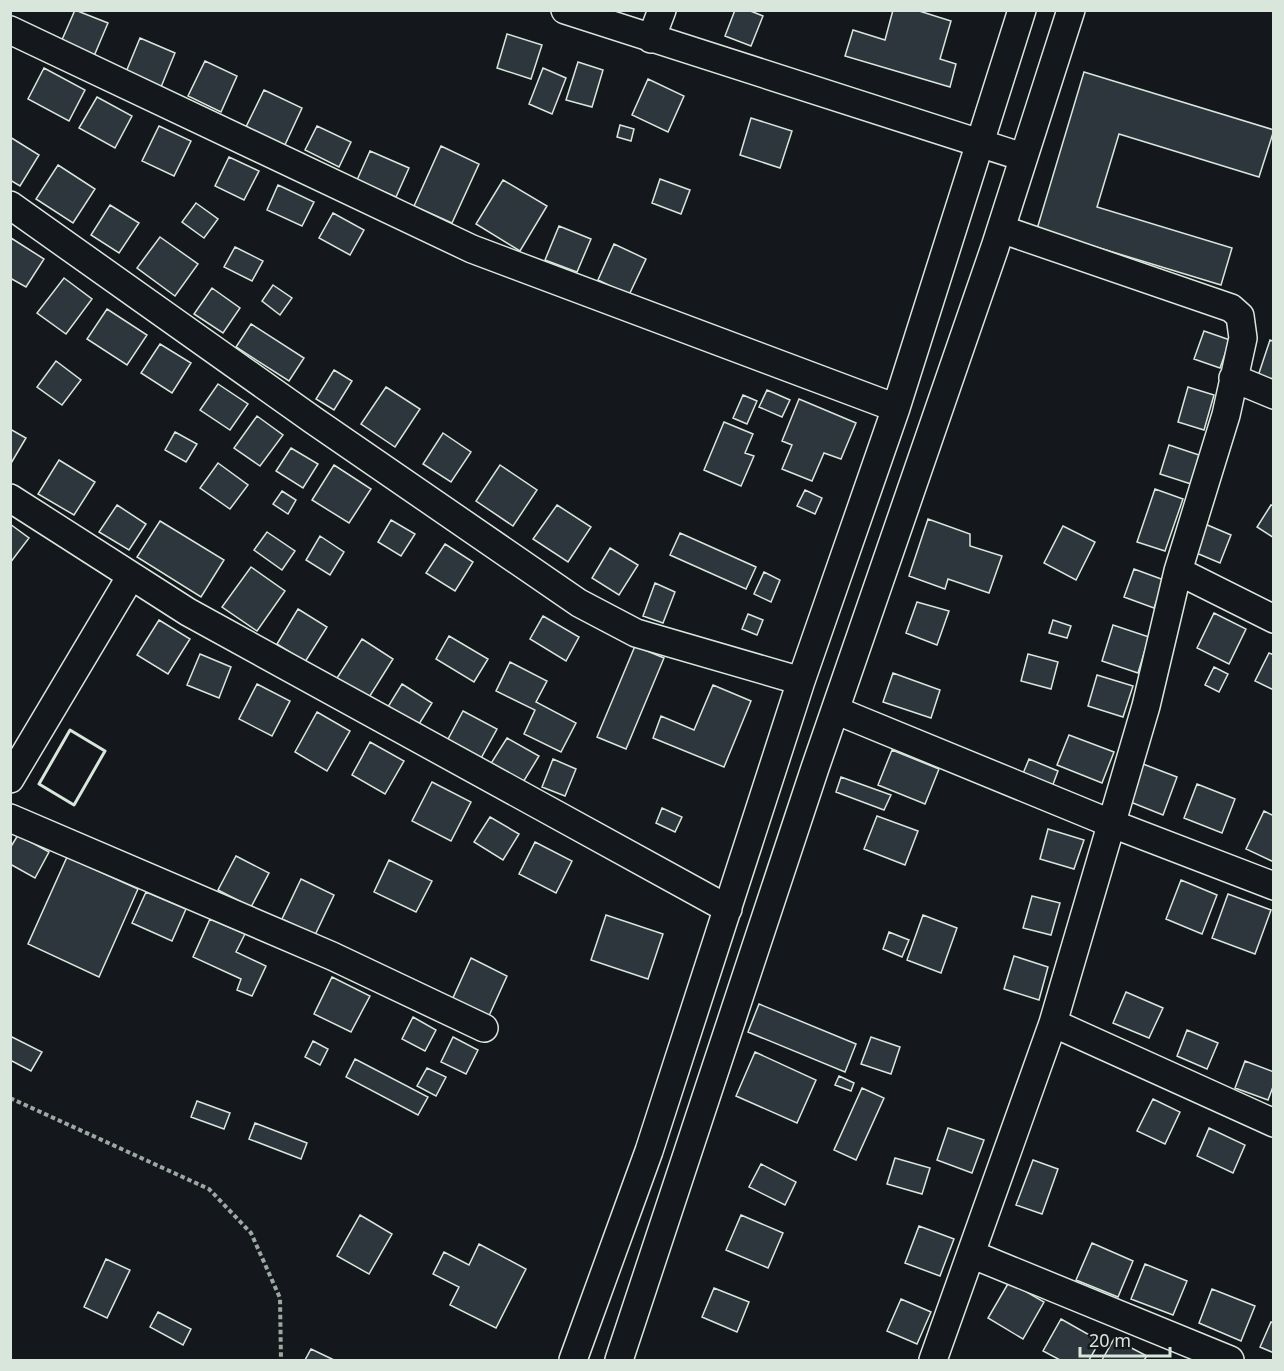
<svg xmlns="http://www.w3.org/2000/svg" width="1284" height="1371" viewBox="0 0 1284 1371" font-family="'Noto Sans',sans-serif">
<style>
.building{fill:#2c363c;stroke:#d8e6dc;stroke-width:1.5}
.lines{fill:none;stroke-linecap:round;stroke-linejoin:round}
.street-casing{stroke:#d8e6dc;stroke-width:30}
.path{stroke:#9da8a2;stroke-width:4;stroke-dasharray:4.5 3;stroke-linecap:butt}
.street{stroke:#14181c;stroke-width:27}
.wall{stroke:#d8e6dc;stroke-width:3}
</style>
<rect width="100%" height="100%" fill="#14181c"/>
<!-- building -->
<path class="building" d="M75 10 108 23 94 56 61 42Z
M735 10H748L763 16 751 46 725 36Z
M893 10H916L951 21 940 59 956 64 950 87 845 56 853 30 885 40Z
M507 34 542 45 531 79 497 68Z
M140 38 175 53 161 87 126 72Z
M205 61 237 76 221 112 188 96Z
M578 62 603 70 592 107 566 100Z
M44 68 85 90 69 121 28 99Z
M543 68 566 78 552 114 529 104Z
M1084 72 1274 130 1259 177 1119 134 1097 207 1232 248 1221 285 1037 229Z
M648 79 684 96 668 132 632 115Z
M264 90 302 108 283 149 244 131Z
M97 97 132 116 115 148 79 128Z
M751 118 792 131 780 168 740 155Z
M620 125 634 129 631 141 617 137Z
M159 126 191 141 174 176 142 161Z
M317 126 351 142 339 167 305 150Z
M10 137 39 155 20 186 10 180Z
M441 146 479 164 452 223 414 206Z
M370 151 409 168 396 197 357 180Z
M229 157 259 171 244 200 215 186Z
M58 165 95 189 73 223 36 199Z
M660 179 690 190 681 214 652 203Z
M503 180 547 206 520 251 476 224Z
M278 185 314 202 302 226 267 210Z
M196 203 218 219 204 238 182 222Z
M110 205 139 223 119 253 91 235Z
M333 213 364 230 350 255 319 238Z
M559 226 591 239 577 272 545 260Z
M160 237 198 264 175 296 137 268Z
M11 238 44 259 26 287 10 278Z
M614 244 646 259 629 295 598 280Z
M235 247 263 261 252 281 224 267Z
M64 278 92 299 66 334 37 313Z
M273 285 292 298 280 315 262 301Z
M212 288 240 308 223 333 194 314Z
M107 309 147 335 127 365 87 339Z
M251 324 304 358 289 381 236 347Z
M1204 331 1230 340 1220 368 1194 359Z
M1270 340 1274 342V381L1258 376Z
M160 344 191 363 172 393 141 373Z
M56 361 81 380 62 405 37 387Z
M334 370 352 381 334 410 316 399Z
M218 384 248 404 230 430 200 410Z
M386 387 420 409 395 447 361 424Z
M1188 387 1214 395 1204 430 1178 422Z
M767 390 790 400 782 417 759 407Z
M743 395 757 401 747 424 733 418Z
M799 399 856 423 841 459 824 453 812 481 782 469 792 445 782 441Z
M257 416 283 435 260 466 234 448Z
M724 422 753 434 745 453 754 456 741 486 704 470Z
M10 429 26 438 10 465Z
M175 432 197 444 186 462 165 450Z
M443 433 471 452 451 482 423 464Z
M1169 445 1199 455 1191 484 1160 474Z
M291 448 318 464 303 488 276 471Z
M59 460 95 482 74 515 38 494Z
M218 463 248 485 230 509 200 488Z
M334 465 371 489 349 523 312 500Z
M500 465 537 490 513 526 476 501Z
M1155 489 1183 499 1165 551 1137 542Z
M805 490 822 498 815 514 797 506Z
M282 491 296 500 288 514 273 504Z
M117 505 146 524 129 550 99 532Z
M557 505 591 527 568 562 533 539Z
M1271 505 1274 506V538L1257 527Z
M928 519 970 534V546L1002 556 989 593 948 579 945 589 909 576Z
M391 520 415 534 401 556 378 542Z
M160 521 224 560 201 597 137 557Z
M10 524 29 538 10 563Z
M1205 524 1231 535 1220 563 1194 552Z
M1063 526 1095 542 1076 580 1044 563Z
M267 532 295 551 282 570 254 550Z
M680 533 756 567 746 589 670 555Z
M320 536 344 552 330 575 306 560Z
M445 544 473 562 455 591 426 573Z
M610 548 638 565 619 595 592 578Z
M251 567 285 591 257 631 222 607Z
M1134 569 1164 580 1154 608 1124 597Z
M764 572 780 580 771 602 754 594Z
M655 583 675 592 663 623 643 616Z
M917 602 949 611 937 645 906 633Z
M298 609 327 627 305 662 277 644Z
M1214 613 1246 629 1229 664 1197 648Z
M748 614 763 620 757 635 742 629Z
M543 616 579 637 566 661 530 639Z
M159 620 190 639 168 674 137 655Z
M1053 620 1071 626 1067 638 1049 633Z
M1113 625 1149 637 1138 673 1102 661Z
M449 636 488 659 474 682 436 659Z
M362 639 393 659 368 699 337 678Z
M635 646 664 658 626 749 597 737Z
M1269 653 1274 655V690L1255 681Z
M200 654 231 667 219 698 187 685Z
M1028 654 1058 662 1051 689 1021 681Z
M510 662 547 681 536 702 576 723 561 752 524 734 535 710 496 691Z
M1214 667 1228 674 1219 692 1205 685Z
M893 673 940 690 931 718 883 702Z
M1097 675 1133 686 1123 717 1088 706Z
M257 684 290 701 272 736 239 719Z
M402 684 432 703 416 729 386 710Z
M713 685 751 701 724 767 653 738 661 716 694 730Z
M463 711 497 729 480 760 447 741Z
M317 712 350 731 327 771 295 752Z
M1069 735 1114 752 1102 783 1057 765Z
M507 738 539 756 522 784 490 765Z
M370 742 404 761 385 794 352 775Z
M892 750 939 769 925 804 878 785Z
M553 759 576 769 565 796 542 787Z
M1029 759 1058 771 1052 787 1022 776Z
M1143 764 1177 777 1163 815 1128 801Z
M841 777 891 795 884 810 836 792Z
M432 782 471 802 451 841 412 821Z
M1197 784 1235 799 1222 833 1184 818Z
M662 808 682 817 675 832 656 823Z
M1264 811 1274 816V862L1246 849Z
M877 816 918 831 905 865 864 849Z
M490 817 519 834 503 860 474 842Z
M1048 829 1084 840 1074 869 1040 859Z
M18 835 49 852 35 878 10 864V848Z
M535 842 572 861 556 893 519 874Z
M236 856 269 873 251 907 218 890Z
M67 857 138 889 99 977 28 944Z
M389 860 432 881 416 912 374 892Z
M301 879 334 895 315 935 282 919Z
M1181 880 1217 895 1202 934 1166 919Z
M146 892 186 909 172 941 132 923Z
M1228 894 1271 910 1255 954 1212 938Z
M1032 896 1060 903 1051 935 1023 928Z
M606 915 663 934 648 979 591 960Z
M923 915 957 928 941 973 907 960Z
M210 919 245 934 236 952 266 966 252 996 237 990 241 979 193 957Z
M889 932 909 940 902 957 883 949Z
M1014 956 1048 967 1039 1000 1004 989Z
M471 958 507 976 488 1018 452 1000Z
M332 977 370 996 351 1032 314 1014Z
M1126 992 1163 1008 1149 1038 1113 1023Z
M759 1004 856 1044 845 1072 748 1032Z
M413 1017 436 1030 425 1051 402 1039Z
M1187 1030 1218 1043 1207 1069 1177 1056Z
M10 1036 42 1052 31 1071 10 1060Z
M453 1037 478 1050 466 1074 441 1062Z
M871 1037 900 1047 891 1074 861 1064Z
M313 1041 328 1049 320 1065 305 1057Z
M755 1052 816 1080 797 1123 736 1096Z
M355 1059 428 1097 418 1115 346 1077Z
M1245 1061 1274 1072V1084L1268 1100 1235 1088Z
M427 1068 446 1077 436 1096 417 1086Z
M839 1076 854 1083 851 1091 835 1085Z
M862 1088 884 1098 856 1160 834 1150Z
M1153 1099 1180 1112 1165 1144 1137 1131Z
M197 1101 230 1113 224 1129 191 1117Z
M255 1123 307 1143 301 1159 249 1139Z
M948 1128 984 1140 972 1173 937 1160Z
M1209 1128 1245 1145 1233 1173 1197 1156Z
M895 1158 930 1168 922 1194 887 1184Z
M1033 1160 1058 1169 1042 1214 1016 1205Z
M761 1164 796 1182 785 1205 749 1187Z
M360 1215 392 1234 369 1274 337 1256Z
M741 1215 783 1233 768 1268 726 1250Z
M919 1226 954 1239 940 1276 905 1263Z
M1092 1243 1133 1261 1118 1297 1076 1280Z
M479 1244 526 1269 496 1328 450 1305 459 1287 433 1274 444 1252 469 1265Z
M106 1259 130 1270 107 1318 84 1307Z
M1145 1264 1187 1281 1173 1315 1131 1299Z
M1009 1282 1044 1302 1023 1339 988 1318Z
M714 1288 749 1302 737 1332 702 1317Z
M1212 1289 1255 1306 1241 1341 1199 1323Z
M901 1299 931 1312 917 1344 887 1331Z
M158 1312 191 1329 183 1345 150 1327Z
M1061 1319 1100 1341 1089 1360H1060L1043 1351Z
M1271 1322 1274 1323V1353L1260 1347Z
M1114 1339 1147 1356 1144 1360H1102Z
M311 1349 334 1360H305Z"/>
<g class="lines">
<defs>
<path id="street" d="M565 10 1023 157
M10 30 472 249 896 408
M651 39 662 10
M10 205 313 420 579 603 636 633 801 681
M1233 378 1274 395
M10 498 188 612 728 909
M1178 571 1274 619
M835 710 1110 823 1274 886
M10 779 131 576
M10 818 332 956 484 1028
M1053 1023 1274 1123
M971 1254 1230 1360
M573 1360 649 1151 801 681 896 408 1022 10
M619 1360 815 768 995 247 1071 10
M933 1360 1053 1023 1146 706 1178 571 1226 415 1243 338 1240 316 1231 308 1001 229"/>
</defs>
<!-- street casing -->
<use href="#street" class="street-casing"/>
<!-- path -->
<path class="path" d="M10 1098 209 1189 251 1233 280 1298 281 1360"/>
<!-- street -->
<use href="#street" class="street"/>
<!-- wall -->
<path class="wall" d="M70 730 105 751 74 805 39 784Z"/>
</g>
<!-- border -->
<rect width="1284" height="1371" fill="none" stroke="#d8e6dc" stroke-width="24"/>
<!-- scale -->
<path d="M1080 1347v9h90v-9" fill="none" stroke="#d8e6dc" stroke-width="3"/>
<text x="1089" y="1347" font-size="18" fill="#d8e6dc" stroke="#14181c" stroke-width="4.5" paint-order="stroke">20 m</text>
</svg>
